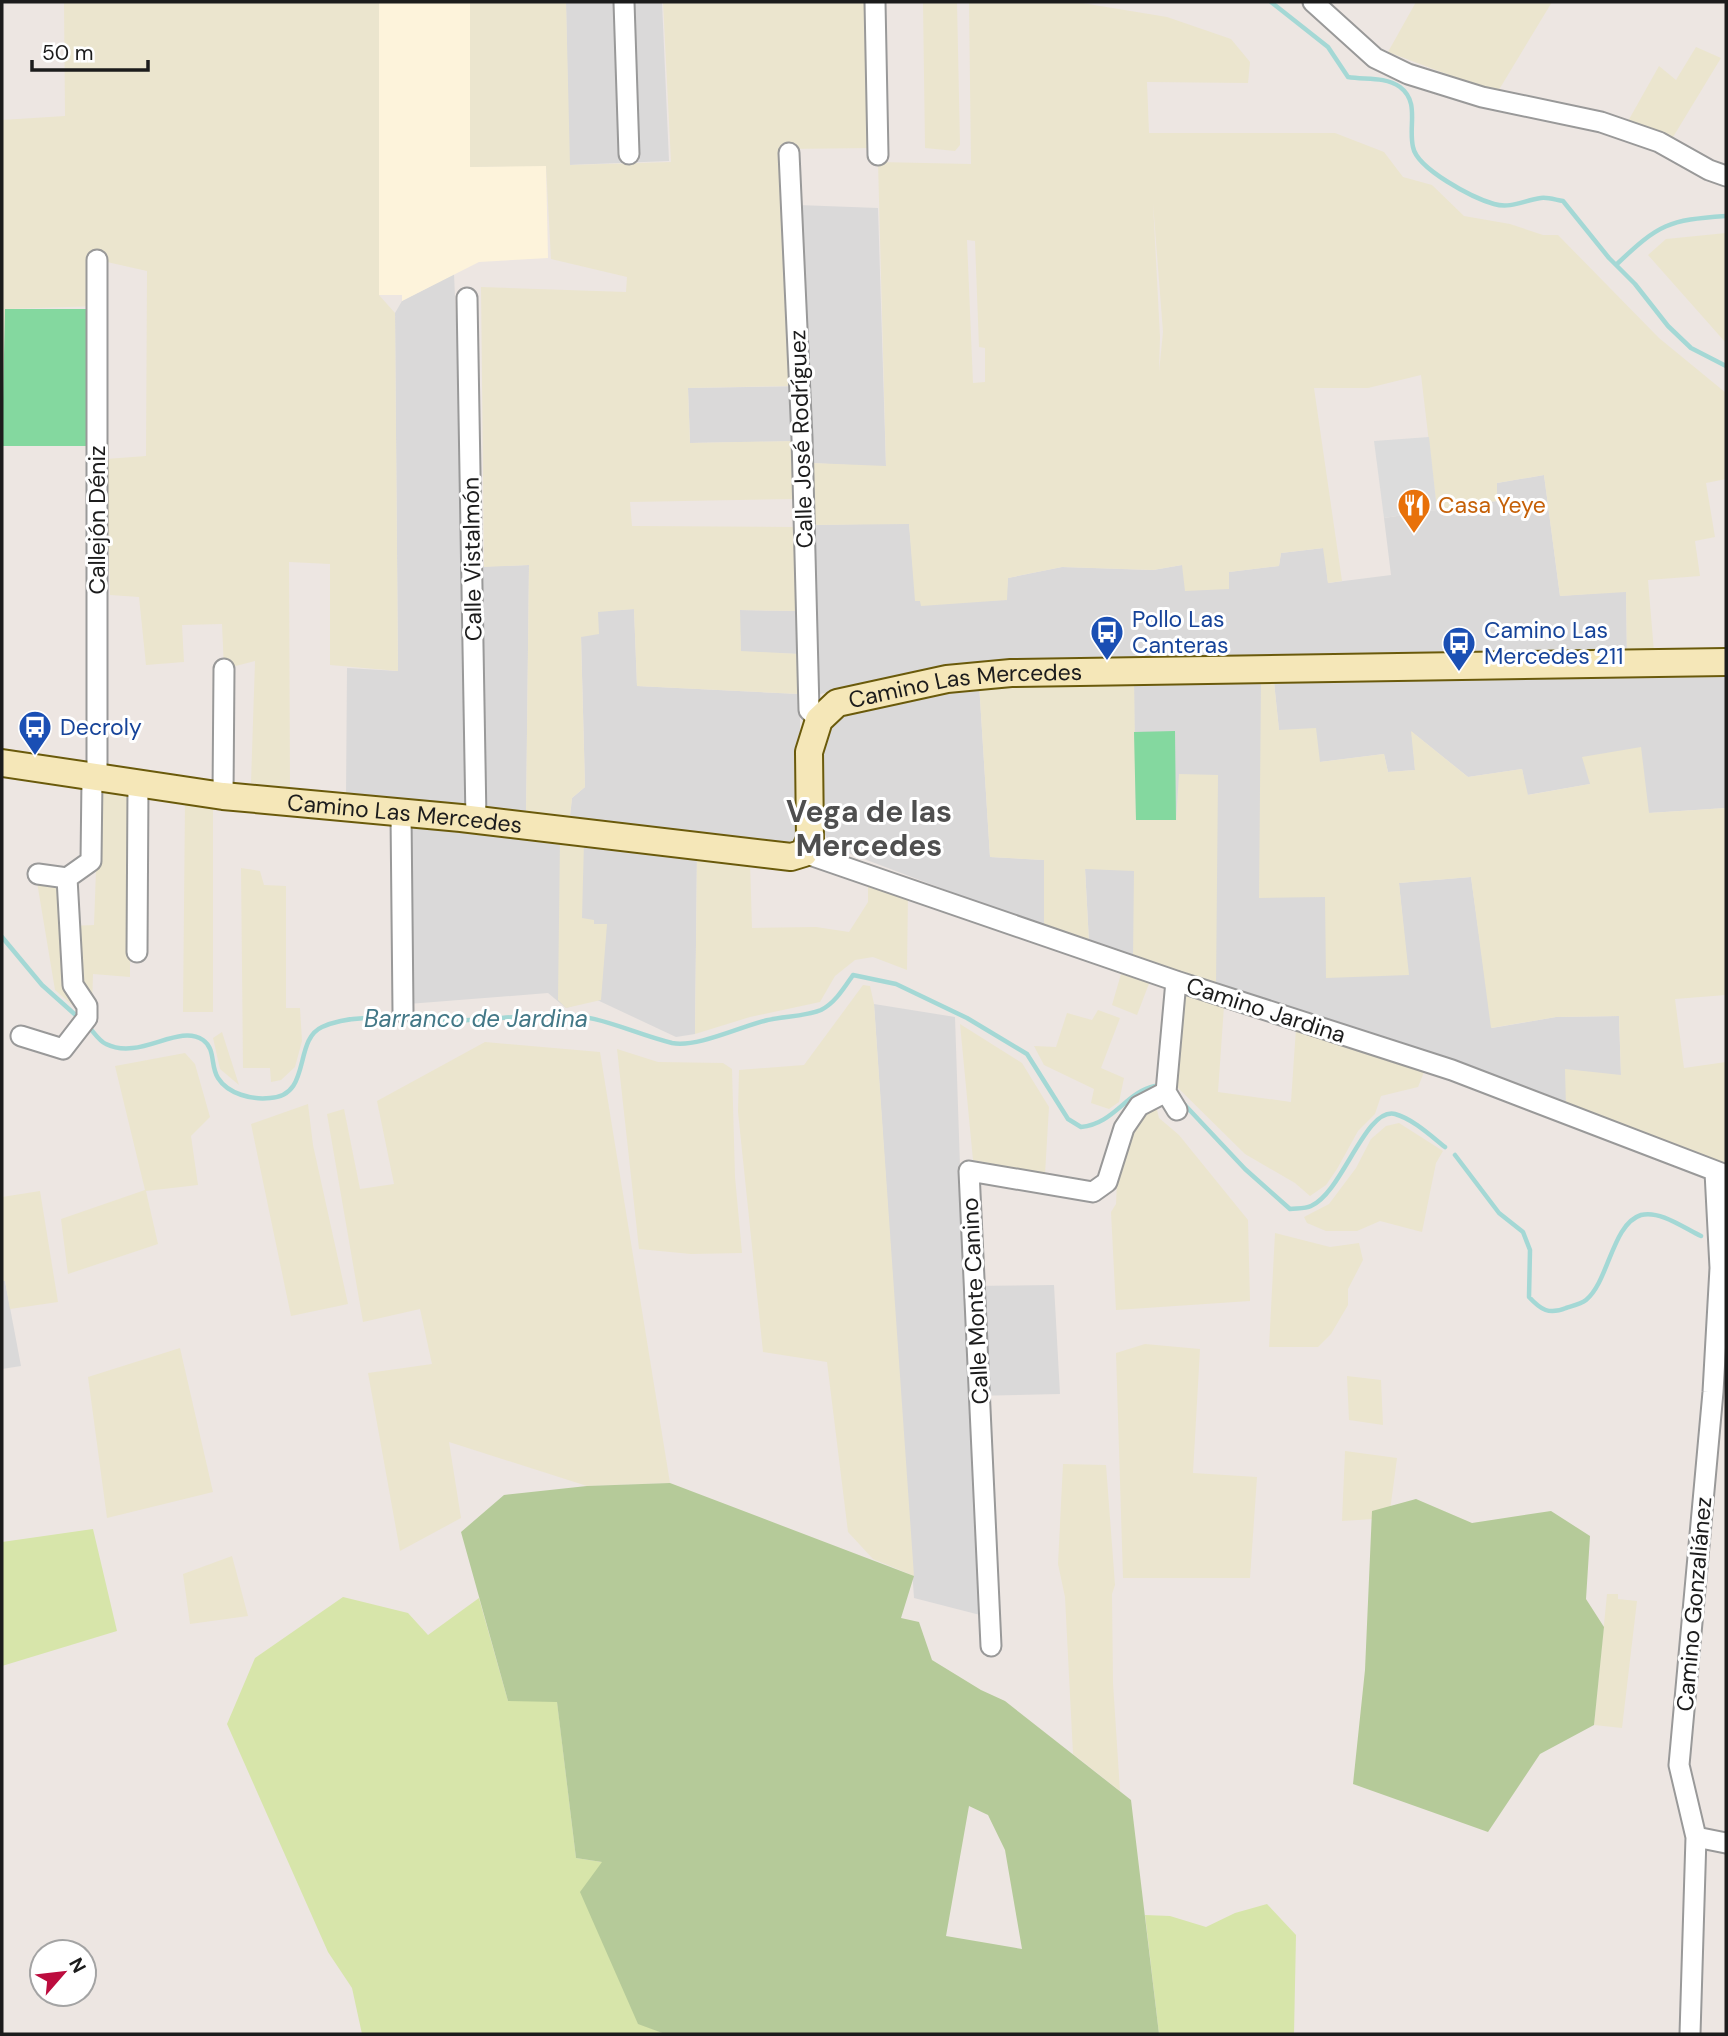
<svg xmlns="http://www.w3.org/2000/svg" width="1728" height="2036" viewBox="0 0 1728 2036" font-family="'DM Sans',sans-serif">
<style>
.residential{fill:#dad9d9}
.education{fill:#fdf3db}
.farmland{fill:#ebe5ce;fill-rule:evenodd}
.grass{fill:#d7e5aa}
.forest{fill:#b5ca99;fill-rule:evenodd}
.pitch{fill:#84d89f}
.parking{fill:#dcdcdc}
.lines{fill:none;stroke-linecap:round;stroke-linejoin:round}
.stream{stroke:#a4d8d5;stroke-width:4.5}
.street-casing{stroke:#999;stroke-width:23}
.secondary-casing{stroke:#6a5a0b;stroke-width:30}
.street{stroke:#fff;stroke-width:19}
.secondary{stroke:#f5e7b8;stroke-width:26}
.labels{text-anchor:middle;stroke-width:6;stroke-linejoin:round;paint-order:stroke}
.street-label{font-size:23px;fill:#1c1c1c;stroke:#fff}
.food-label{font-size:23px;fill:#c56008;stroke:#fff;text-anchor:start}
.transit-label{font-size:23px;fill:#164399;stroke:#fff;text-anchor:start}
.water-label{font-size:24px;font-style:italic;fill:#437887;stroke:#fff}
.district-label{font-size:30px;font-weight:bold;fill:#4f4f4f;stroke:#fff}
</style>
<rect width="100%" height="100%" fill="#ede6e2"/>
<!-- residential -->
<path class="residential" d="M566 2H662L669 161 569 165Z
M798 205 878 208 886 467 811 463 809 441 690 443 688 388 806 386Z
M454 274 467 567 529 565 526 818 346 797 347 668 398 671 395 313 402 301Z
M1544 475 1560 596 1626 591 1627 657 984 666 814 695 815 525 909 523 916 601 1006 600 1008 578 1062 567 1153 570 1182 565 1228 589 1229 572 1279 566 1281 553 1324 548 1328 583 1391 575 1384 518 1496 501 1497 483Z
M634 609 637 686 800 694V839L796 848 569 825 572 798 585 787 581 636 598 611Z
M739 610 797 611 799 654 741 652Z
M1726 673V808L1649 813 1590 784 1527 795 1522 769 1468 777 1412 732 1415 770 1388 772 1384 754 1320 762 1279 730 1274 682 1261 681 1325 897 1408 975 1399 883 1471 877 1492 1028 1556 1017 1619 1016 1621 1076 1566 1107 1089 942 1085 868 1135 870 1134 679Z
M979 683 990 857 1044 860V927L835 848 825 835 819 745 843 707Z
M406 823 697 853 695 1034 676 1037 595 999 566 1008 548 993 408 1004Z
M874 1004 955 1017 964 1286 1054 1285 1060 1394 972 1396 984 1616 914 1598Z
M2 1281H5L21 1366 2 1369Z"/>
<!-- education -->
<path class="education" d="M379 2H470V167L546 165 548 258 479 262 402 301V295H379Z"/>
<!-- farmland -->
<path class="farmland" d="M64 2H379V295L395 313 398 671 330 665V564L289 562 290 788 251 783 255 661 224 669 222 624 182 625 184 662 146 665 139 597 110 595 106 459 146 456 147 271 98 260V306L5 309 2 448V120L65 116Z
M470 2H566L570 165 671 162 663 2H868L873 148 784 149 794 386 688 388 690 443 796 441 794 499 630 502 632 526 794 527 797 611 740 610 741 651 799 654 800 694 637 686 634 609 598 612 599 634 581 637 585 787 572 798 569 825 526 818 529 565 484 567 481 287 626 292 627 277 551 259 546 166 470 167Z
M923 2H957L960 145 955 151 925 148Z
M969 2H1076L1167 17 1231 39 1250 62 1248 83 1147 82 1149 133H1335L1384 152 1403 177 1432 185 1464 216 1510 224 1543 235H1558L1659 338 1726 393V479L1706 483 1715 537 1695 541 1700 576 1648 580 1654 652 1627 657 1626 592 1560 596 1544 475 1497 483V501L1437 510 1421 375 1368 388H1314L1342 581 1328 583 1323 548 1281 553 1279 566 1229 572V589L1185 591 1182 565 1153 570 1062 567 1008 578 1007 600 921 606 920 601H915L909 524 815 525 811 463 886 466 878 162 971 164ZM1153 203 1163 332 1159 372 1160 337ZM967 240 975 241 979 347 985 348V382L973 383Z
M1416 2H1552L1497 93 1388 52Z
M1696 47 1721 58 1670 142 1647 127 1627 123 1659 66 1676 80Z
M1726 233V343L1648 255 1666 239Z
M1134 679 1136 820H1176L1179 774 1218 775 1216 987 1133 959 1134 871 1085 869 1089 942 1044 927V860L990 857 979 683Z
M1261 681 1274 682 1279 730 1316 728 1320 762 1384 754 1388 772 1415 770 1411 731 1468 777 1522 769 1528 795 1590 784 1582 757 1641 747 1649 813 1726 808V995L1675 999 1684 1068 1726 1062V1169L1566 1107 1565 1069 1621 1075 1619 1016 1556 1017 1491 1028 1471 877 1399 883 1409 975 1326 978 1325 897 1259 898Z
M99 788 130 790V977L93 974 92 1005 87 1018 55 990 37 882 68 883 70 926 94 925Z
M185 801 213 805V1012H183Z
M560 839 584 841 582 918 594 920V924H607L601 1000 566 1008 558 1000Z
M697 853 750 862 752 928 816 927 849 932 868 902V882L908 893 907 970 873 957 855 960 835 976 820 1002 750 1017 695 1034Z
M241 868 260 871 264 885 286 886V1008H300L302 1041 295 1067 281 1080 271 1082 270 1068H243Z
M1121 974 1150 981 1137 1015 1112 1005Z
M863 985 870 986 874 1004 914 1576 873 1559 848 1532 827 1362 763 1352 738 1112 739 1070 804 1065Z
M1184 991 1224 1006 1218 1092 1291 1102 1296 1028 1424 1072 1418 1087 1381 1096 1375 1114 1358 1131 1337 1169 1326 1185 1310 1196 1295 1183 1245 1154 1175 1085Z
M1098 1010 1120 1018 1101 1068 1124 1078 1119 1102 1109 1109 1091 1103 1094 1089 1044 1065 1034 1046 1056 1047 1067 1013 1092 1020Z
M960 1024 1022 1063 1049 1107 1045 1174 973 1160Z
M222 1032 239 1085 220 1069 213 1038Z
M485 1042 600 1052 670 1483 587 1486 449 1442 461 1518 400 1551 368 1373 432 1364 420 1309 363 1322 327 1114 344 1109 360 1189 394 1184 377 1101Z
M617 1049 658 1062 723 1063 732 1069 735 1177 742 1253 691 1254 639 1249Z
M185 1053 195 1064 210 1117 191 1136 198 1185 146 1191 158 1244 68 1274 61 1219 145 1190 115 1066Z
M308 1104 313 1145 348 1304 291 1316 251 1124Z
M1156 1106 1159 1118 1179 1135 1248 1220 1250 1301 1116 1310 1111 1212 1116 1204 1118 1158 1146 1108Z
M1399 1123 1443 1151 1436 1163 1422 1232 1380 1221 1357 1231H1326L1307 1223 1304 1217 1329 1204 1356 1168 1371 1139 1386 1126Z
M40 1191 58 1302 10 1309 5 1281H2V1197Z
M1275 1233 1330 1247 1359 1243 1363 1260 1348 1289V1305L1331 1334 1318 1347H1269Z
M1145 1344 1200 1349 1193 1473 1257 1477 1250 1578H1123L1116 1353Z
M180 1348 213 1492 107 1518 88 1377Z
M1347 1376 1381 1380 1383 1425 1349 1420Z
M1345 1451 1397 1458 1389 1518 1342 1521Z
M1063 1464 1106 1465 1115 1585 1112 1594 1113 1683 1120 1791 1073 1754 1065 1597 1058 1564Z
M232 1556 248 1616 190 1624 183 1574Z
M1607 1594H1618V1599L1637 1601 1622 1728 1594 1725Z"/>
<!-- grass -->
<path class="grass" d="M93 1529 117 1631 2 1666V1542Z
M343 1597 408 1613 428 1635 479 1598 508 1701H557L576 1858 602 1862 638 2023 665 2034H362L352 1988 328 1952 227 1724 255 1658Z
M1267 1904 1296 1935 1294 2034H1159L1145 1915 1170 1916 1206 1927 1235 1913Z"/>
<!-- forest -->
<path class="forest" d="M670 1483 914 1576 901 1618 919 1622 932 1660 981 1690 1005 1701 1131 1800 1159 2034H665L638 2024 580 1892 602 1862 576 1858 557 1702 508 1701 461 1532 504 1495 587 1486ZM969 1806 988 1815 1005 1850 1022 1949 946 1936Z
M1416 1499 1472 1523 1551 1511 1590 1536 1586 1599 1604 1627 1594 1725 1540 1754 1488 1832 1353 1784 1365 1670 1372 1511Z"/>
<!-- pitch -->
<path class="pitch" d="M5 309H91L99 446H2Z
M1175 731 1176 820H1136L1134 732Z"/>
<!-- parking -->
<path class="parking" d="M1429 437 1437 510 1384 518 1374 441Z"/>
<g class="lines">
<!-- stream -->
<path class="stream" d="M1271 2 1328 47 1348 77C1365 80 1384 76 1400 87 1420 102 1408 126 1413 147 1417 169 1473 198 1494 204 1511 209 1525 200 1541 198 1548 197 1556 200 1563 201L1609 258 1635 284 1668 326 1691 348 1726 366
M1617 264C1659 224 1668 220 1726 216
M2 937 42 985 80 1019
M88 1026C93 1031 99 1041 106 1044 140 1061 178 1023 203 1040 216 1049 210 1066 218 1078 228 1094 252 1100 270 1098 312 1096 293 1040 322 1027 357 1011 400 1021 438 1021 476 1021 515 1016 554 1015 597 1013 631 1033 672 1043 696 1048 740 1027 764 1021 782 1016 804 1017 821 1010 835 1003 844 988 853 975L896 984 967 1018 1027 1054 1068 1119 1081 1127C1114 1124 1126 1092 1155 1086
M1183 1103 1245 1169 1290 1209C1296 1208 1305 1209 1311 1206 1343 1192 1365 1107 1395 1114 1413 1119 1431 1136 1445 1147
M1455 1155 1499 1213 1523 1232 1530 1250 1529 1297C1541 1310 1549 1315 1566 1308 1572 1306 1581 1304 1586 1300 1609 1281 1612 1224 1641 1215 1660 1210 1684 1228 1701 1236"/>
<defs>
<path id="street" d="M624 2 629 154
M875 2 878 155
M1313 2 1375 58 1408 74 1482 97 1601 122 1659 142 1709 170 1726 176
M789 153 802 438 809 710 819 720
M467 298 476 820
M97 779V260
M223 796 224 669
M401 814 403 1012
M804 853 1176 981 1452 1070 1726 1175
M38 874 67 878 91 861 92 779
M137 952 138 785
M1176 981 1166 1092 1177 1110
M21 1036 63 1049 87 1018V1006L73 985 67 878
M991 1646 969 1171 1093 1192 1107 1182 1124 1128 1139 1106 1166 1092
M1696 1837 1726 1843
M1690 2034 1696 1837 1679 1765 1713 1392 1720 1268 1715 1172"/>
<g id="secondary">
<path id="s1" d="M2 763 223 796 461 818 791 857 804 853 810 839 809 752 819 720 837 703 947 679 1011 673 1726 662"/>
</g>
</defs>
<!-- street casing -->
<use href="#street" class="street-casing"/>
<!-- secondary casing -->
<use href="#secondary" class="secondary-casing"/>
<!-- street -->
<use href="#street" class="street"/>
<!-- secondary -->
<use href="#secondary" class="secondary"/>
</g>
<!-- icons -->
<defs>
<symbol id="restaurant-pin" viewBox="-11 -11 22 30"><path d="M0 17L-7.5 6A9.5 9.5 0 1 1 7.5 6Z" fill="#e8710a" stroke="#fff"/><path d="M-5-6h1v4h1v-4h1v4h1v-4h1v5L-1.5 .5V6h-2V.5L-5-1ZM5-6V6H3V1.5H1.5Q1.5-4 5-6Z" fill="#fff"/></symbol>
<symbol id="bus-pin" viewBox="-11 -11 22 30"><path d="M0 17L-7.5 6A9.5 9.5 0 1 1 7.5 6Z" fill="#1a4fb4" stroke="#fff"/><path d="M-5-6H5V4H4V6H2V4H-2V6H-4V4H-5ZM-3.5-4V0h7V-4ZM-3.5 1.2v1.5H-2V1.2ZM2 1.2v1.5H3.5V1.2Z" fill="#fff"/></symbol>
</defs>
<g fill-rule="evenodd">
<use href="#restaurant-pin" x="1395" y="486" width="38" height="52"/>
<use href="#bus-pin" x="1088" y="613" width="38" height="52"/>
<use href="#bus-pin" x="1440" y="624" width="38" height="52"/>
<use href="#bus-pin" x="16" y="708" width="38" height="52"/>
</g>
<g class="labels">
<!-- street labels -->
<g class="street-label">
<text transform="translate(801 439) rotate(-92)" y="8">Calle José Rodríguez</text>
<text transform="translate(97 520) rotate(-90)" y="8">Callejón Déniz</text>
<text transform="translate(472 559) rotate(-91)" y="8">Calle Vistalmón</text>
<text dy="8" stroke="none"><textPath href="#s1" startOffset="1099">Camino Las Mercedes</textPath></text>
<text dy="8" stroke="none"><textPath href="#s1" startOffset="406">Camino Las Mercedes</textPath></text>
<text transform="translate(1266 1010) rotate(18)" y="8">Camino Jardina</text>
<text transform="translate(975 1301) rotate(-93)" y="8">Calle Monte Canino</text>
<text transform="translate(1694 1604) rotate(-85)" y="8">Camino Gonzaliánez</text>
</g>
<!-- food labels -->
<g class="food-label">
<text x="1438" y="513">Casa Yeye</text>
</g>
<!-- transit labels -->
<g class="transit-label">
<text x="1132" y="627">Pollo Las<tspan x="1132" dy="26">Canteras</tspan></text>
<text x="1484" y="638">Camino Las<tspan x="1484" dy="26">Mercedes 211</tspan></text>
<text x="60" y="735">Decroly</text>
</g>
<!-- water labels -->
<g class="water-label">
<text x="476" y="1027">Barranco de Jardina</text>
</g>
<!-- district labels -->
<g class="district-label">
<text x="869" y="822">Vega de las<tspan x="869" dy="34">Mercedes</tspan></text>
</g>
</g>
<!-- border -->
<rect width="1728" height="2036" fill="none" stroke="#1c1c1c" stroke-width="7"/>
<!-- north arrow -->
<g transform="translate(63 1973) rotate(62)"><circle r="33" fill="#ffffff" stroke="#a4a4a4" stroke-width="2"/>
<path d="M0-5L12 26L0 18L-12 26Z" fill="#bc0c3e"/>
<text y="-10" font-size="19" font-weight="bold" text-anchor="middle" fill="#1c1c1c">N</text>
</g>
<!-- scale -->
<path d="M32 60v10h116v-10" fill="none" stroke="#1c1c1c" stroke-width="3.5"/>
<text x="42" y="60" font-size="21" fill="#1c1c1c" stroke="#ffffff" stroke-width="5" paint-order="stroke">50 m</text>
</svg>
